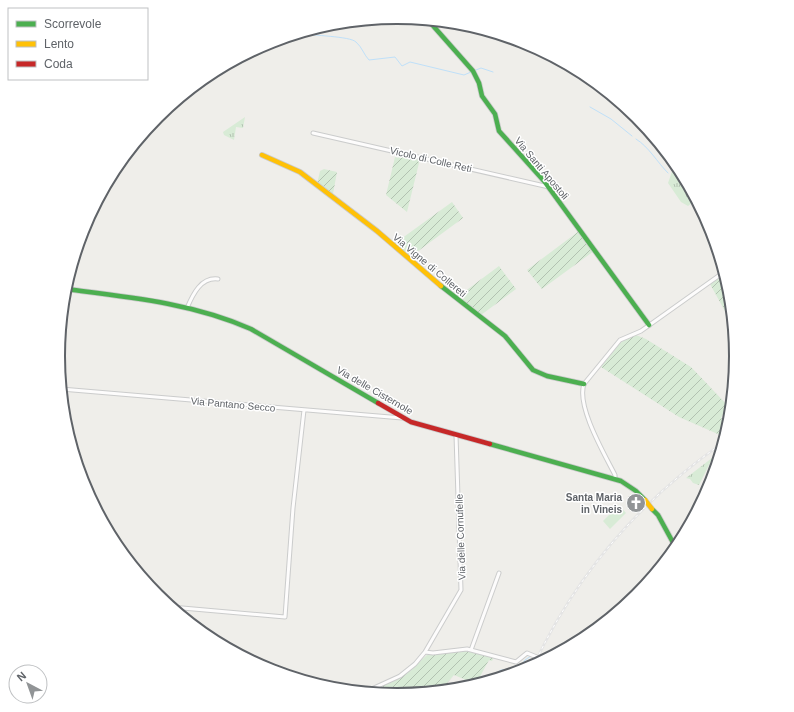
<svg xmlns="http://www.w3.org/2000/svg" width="794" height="712" viewBox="0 0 794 712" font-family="Helvetica,sans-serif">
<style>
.grass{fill:url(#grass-tufts)}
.park{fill:#d8ebd6}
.garden{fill:url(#garden-furrows)}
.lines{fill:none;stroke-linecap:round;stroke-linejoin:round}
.stream{stroke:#bfe0f9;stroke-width:1}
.street-casing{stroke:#cbcccc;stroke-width:5}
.fast-casing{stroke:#cacacb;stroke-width:6}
.slow-casing{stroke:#cacacb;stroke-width:6}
.jam-casing{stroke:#cacacb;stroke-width:6}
.street{stroke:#fdfcfc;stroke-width:3}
.fast{stroke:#4caf50;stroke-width:4.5}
.slow{stroke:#ffc107;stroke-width:4.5}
.jam{stroke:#c62828;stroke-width:4.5}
.rail-casing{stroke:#e4e4e4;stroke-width:2.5}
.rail{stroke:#fff;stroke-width:1;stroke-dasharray:3;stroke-linecap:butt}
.slow-bridge-casing{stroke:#cacacb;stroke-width:6;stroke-linecap:butt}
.slow-bridge{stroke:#ffc107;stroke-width:4.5}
.labels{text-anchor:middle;stroke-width:3;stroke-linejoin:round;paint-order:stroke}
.street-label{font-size:10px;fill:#5f6368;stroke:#fff}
.poi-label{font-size:10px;font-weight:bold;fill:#5f6368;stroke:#fff;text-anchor:end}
.rim{fill:none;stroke:#5f6368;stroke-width:2}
</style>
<defs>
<pattern id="grass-tufts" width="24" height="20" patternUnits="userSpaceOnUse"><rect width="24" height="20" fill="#d8ebd6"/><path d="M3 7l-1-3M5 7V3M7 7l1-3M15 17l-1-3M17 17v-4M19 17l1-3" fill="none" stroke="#b2c2b1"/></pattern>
<pattern id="garden-furrows" width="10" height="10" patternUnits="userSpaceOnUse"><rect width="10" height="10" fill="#d8ebd6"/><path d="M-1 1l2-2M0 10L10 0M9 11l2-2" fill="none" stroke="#b2c2b1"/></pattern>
</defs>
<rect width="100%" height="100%" fill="#efeeea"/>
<!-- grass -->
<path class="grass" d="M245 117 243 128 236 127 234 140 224 135 223 132Z
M675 163 696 200 688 206 681 202 668 183Z
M721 451 719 455 711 461 699 485 693 483 690 479 686 478Z"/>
<!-- park -->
<path class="park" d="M619 505 626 513 610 529 603 521Z"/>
<!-- garden -->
<path class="garden" d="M401 155 420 159 407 212 386 195 395 157 398 158Z
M324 169 337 172 333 194 317 184 320 171Z
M452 202 463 218 410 257 394 244Z
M579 231 586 240V243H588L594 251 542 289 527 270Z
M499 266 516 289 481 315 460 299 461 296 460 295Z
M720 277 730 296 732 311 726 313 710 284Z
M636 335 646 339 691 367 731 409 730 416 724 412 721 418 728 422 730 419 727 432 720 435 679 417 601 367C611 355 619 338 636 335Z
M465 650 494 657 492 661 489 660 476 684 454 675 440 691 397 695 366 692 402 677 427 655Z"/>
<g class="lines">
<!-- stream -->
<path class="stream" d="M301 33C312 36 350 36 356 42 362 47 364 55 369 60L395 57 402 66 410 62 464 75 471 72
M476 70 481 68 493 72
M590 107 611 119 632 136
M636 139C649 147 657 162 668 173
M486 681 501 670 519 669 525 660 531 656"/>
<defs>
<path id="street" d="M313 133 549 187
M187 308C193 294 201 277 218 279
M61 389 402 418
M615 479V475C605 455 576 406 584 384L620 340 641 331 724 272
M171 607 285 617 293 508 304 410
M471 650 499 573
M425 652 433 653 467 649 516 662 527 653 544 660
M365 692 400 676 415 664 425 652 461 590 456 435"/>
<path id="fast" d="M428 20 473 71 479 83 482 96 495 114 499 131 544 181 649 325
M441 286 505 336 533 370 547 376 584 384
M65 289C129 297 192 303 251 329L378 403
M490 444 621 481 636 491 645 500
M652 509 658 515 676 548"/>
<path id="slow" d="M262 155 300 172 377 231 441 286"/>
<path id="jam" d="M378 403 411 422 490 444"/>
</defs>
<!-- street casing -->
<use href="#street" class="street-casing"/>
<!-- fast casing -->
<use href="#fast" class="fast-casing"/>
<!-- slow casing -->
<use href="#slow" class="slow-casing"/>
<!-- jam casing -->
<use href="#jam" class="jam-casing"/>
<!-- street -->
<use href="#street" class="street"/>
<!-- fast -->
<use href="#fast" class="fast"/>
<!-- slow -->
<use href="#slow" class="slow"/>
<!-- jam -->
<use href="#jam" class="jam"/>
<defs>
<path id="rail" d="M534 665C576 574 642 499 724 442"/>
</defs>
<!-- rail casing -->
<use href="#rail" class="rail-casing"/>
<!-- rail -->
<use href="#rail" class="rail"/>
<defs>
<path id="slow-bridge" d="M645 500 652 509"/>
</defs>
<!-- slow-bridge casing -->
<use href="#slow-bridge" class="slow-bridge-casing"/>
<!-- slow-bridge -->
<use href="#slow-bridge" class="slow-bridge"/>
</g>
<!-- icons -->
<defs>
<symbol id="church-disc" viewBox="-11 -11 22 22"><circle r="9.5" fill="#919496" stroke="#fff"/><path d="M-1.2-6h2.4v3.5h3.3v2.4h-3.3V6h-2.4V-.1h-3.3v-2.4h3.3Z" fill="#fff"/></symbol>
</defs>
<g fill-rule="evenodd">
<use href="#church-disc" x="625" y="492" width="22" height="22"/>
</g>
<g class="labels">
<!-- street labels -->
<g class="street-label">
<text transform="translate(431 159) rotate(13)" y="4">Vicolo di Colle Reti</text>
<text transform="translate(542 168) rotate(50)" y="4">Via Santi Apostoli</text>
<text transform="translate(430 265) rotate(40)" y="4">Via Vigne di Collereti</text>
<text transform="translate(375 390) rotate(30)" y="4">Via delle Cisternole</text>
<text transform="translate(233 404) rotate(5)" y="4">Via Pantano Secco</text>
<text transform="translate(460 537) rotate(-92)" y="4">Via delle Cornufelle</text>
</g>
<!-- poi labels -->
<g class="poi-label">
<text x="622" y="501">Santa Maria<tspan x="622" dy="12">in Vineis</tspan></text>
</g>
</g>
<!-- crop -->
<path d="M0 0H794V712H0ZM65 356a332 332 0 1 1 664 0a332 332 0 1 1-664 0Z" fill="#fff" fill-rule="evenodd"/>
<path class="rim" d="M65 356a332 332 0 1 1 664 0a332 332 0 1 1-664 0Z"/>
<!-- legend -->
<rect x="8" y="8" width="140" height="72" fill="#ffffff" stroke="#bfc1c3"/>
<rect x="16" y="21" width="20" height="6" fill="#4caf50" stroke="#bfc1c3"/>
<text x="44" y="28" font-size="12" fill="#5f6368">Scorrevole</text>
<rect x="16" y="41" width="20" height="6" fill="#ffc107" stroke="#bfc1c3"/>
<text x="44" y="48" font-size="12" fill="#5f6368">Lento</text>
<rect x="16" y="61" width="20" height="6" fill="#c62828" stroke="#bfc1c3"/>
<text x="44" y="68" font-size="12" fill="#5f6368">Coda</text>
<!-- north arrow -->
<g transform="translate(28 684) rotate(319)"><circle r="19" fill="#ffffff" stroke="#bfc1c3"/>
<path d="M0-3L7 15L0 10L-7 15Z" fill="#919496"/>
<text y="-6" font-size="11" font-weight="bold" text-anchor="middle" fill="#5f6368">N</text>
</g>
</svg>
